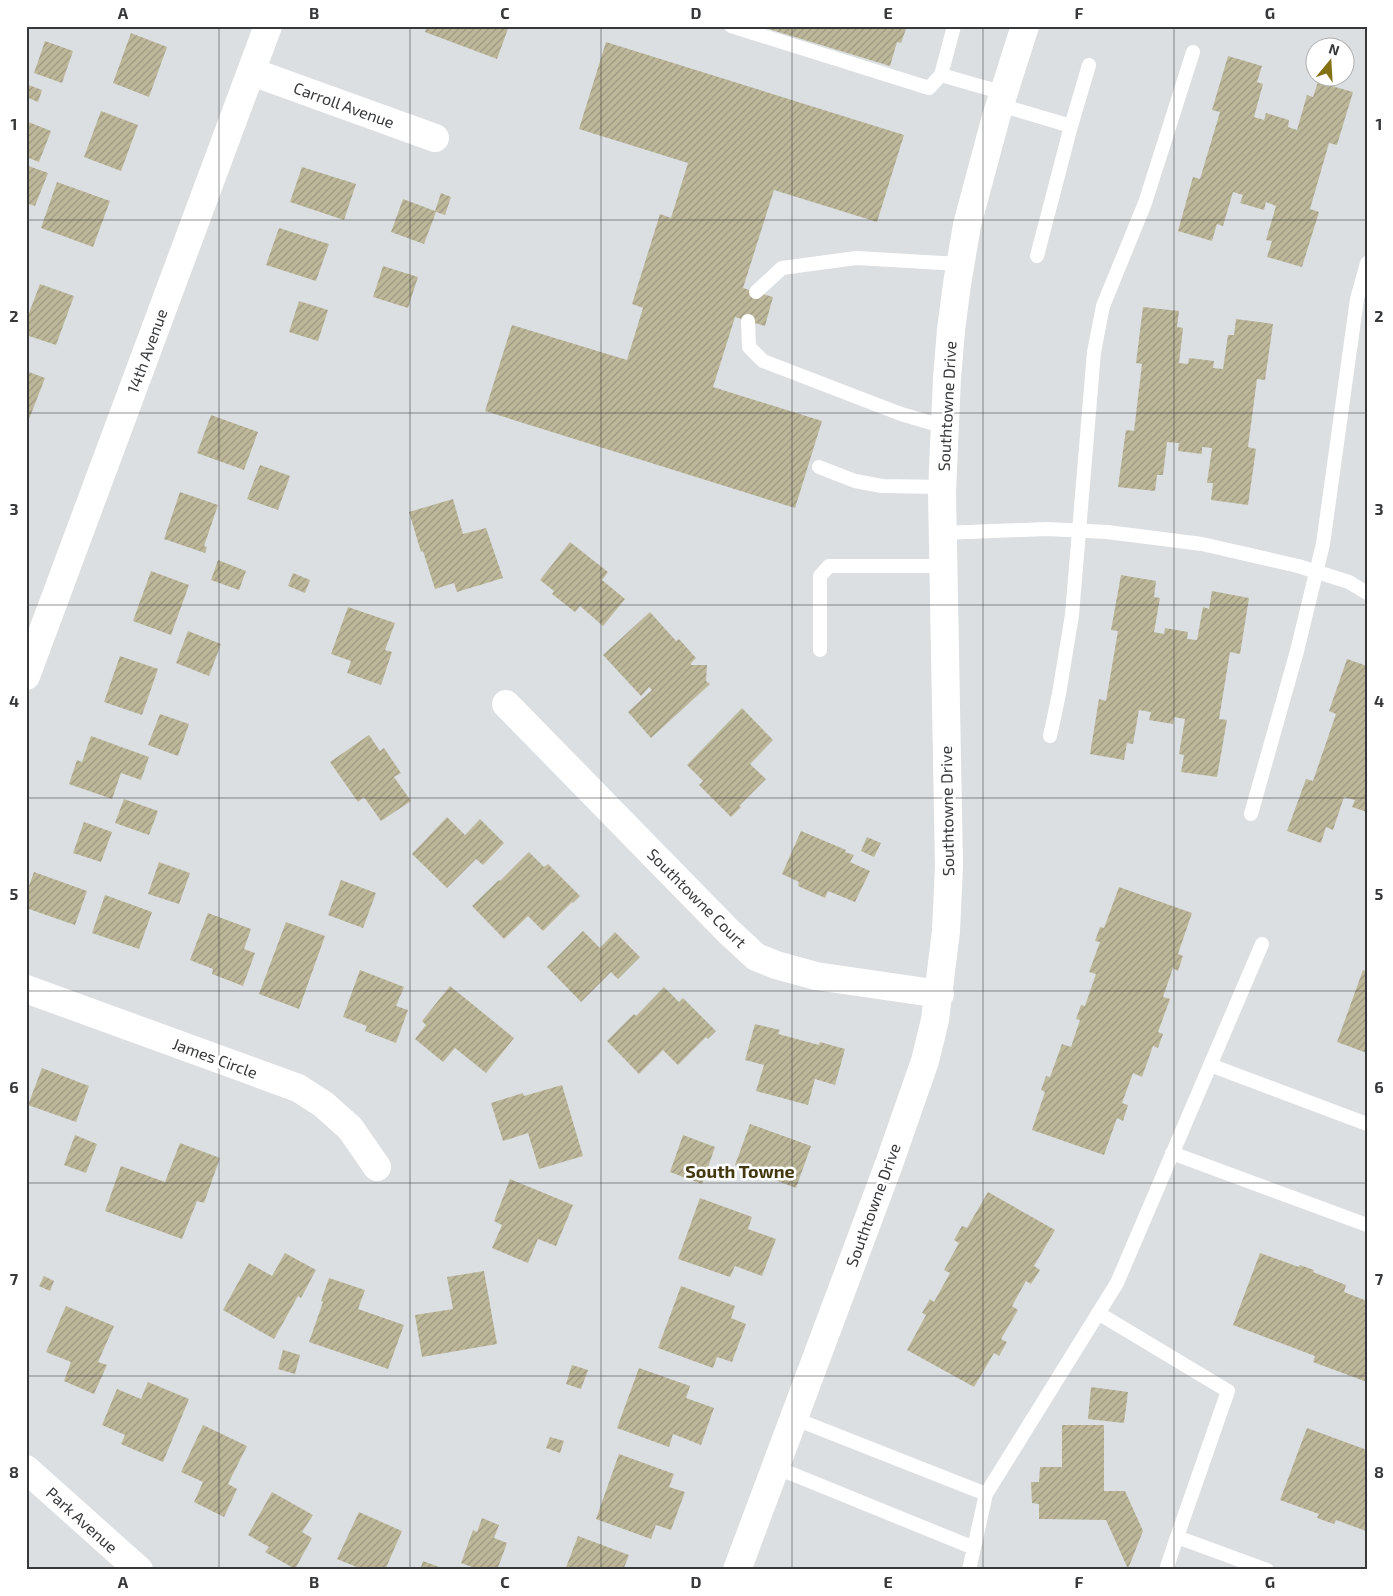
<svg xmlns="http://www.w3.org/2000/svg" width="1393" height="1596" viewBox="0 0 1393 1596" font-family="'Exo 2',sans-serif">
<style>
.building{fill:url(#building-hatch)}
.lines{fill:none;stroke-linecap:round;stroke-linejoin:round}
.service{stroke:#fff;stroke-width:14}
.minor{stroke:#fff;stroke-width:28}
.grid{fill:none;stroke:#37383a;stroke-width:1;stroke-opacity:0.55}
.labels{text-anchor:middle;stroke-width:5;stroke-linejoin:round;paint-order:stroke}
.street-label{font-size:16px;fill:#37383a;stroke:#fff}
.neighbourhood-label{font-size:18px;font-weight:bold;fill:#433910;stroke:#fff}
.neatline{fill:none;stroke:#37383a;stroke-width:2}
.grid-label{font-size:16px;text-anchor:middle;font-weight:bold;fill:#37383a}
</style>
<defs>
<pattern id="building-hatch" width="6" height="6" patternUnits="userSpaceOnUse" patternTransform="scale(1.25)"><rect width="6" height="6" fill="#beb89b"/><path d="M-1 1l2-2M0 6l6-6M5 7l2-2" fill="none" stroke="#9b977f"/></pattern>
</defs>
<rect width="100%" height="100%" fill="#dbdfe2"/>
<!-- building -->
<path class="building" d="M427 26H509L497 59 425 32Z
M907 26 901 43 897 42 890 66 762 27Z
M131 33 167 47 149 97 113 83Z
M45 41 73 51 62 83 34 73Z
M606 42 904 135 877 222 774 190 743 288 773 297 765 326 735 317 713 387 822 421 795 508 485 411 512 325 627 360 643 308 632 304 660 214 671 218 688 163 579 129Z
M1228 56 1262 66 1257 82 1263 84 1254 117 1264 120 1266 113 1289 120 1288 127 1297 130 1307 95 1313 97 1318 82 1353 92 1337 145 1329 143 1310 209 1319 212 1302 267 1267 257 1272 241 1266 240 1276 206 1266 202 1264 210 1240 203 1243 195 1233 192 1223 226 1217 224 1212 241 1178 231 1193 177 1200 179 1220 112 1212 110Z
M26 84 42 90 38 102 26 97Z
M101 111 138 125 121 171 84 157Z
M26 121 51 131 39 162 26 157Z
M26 165 48 173 35 206 26 203Z
M302 167 356 184 344 220 290 202Z
M57 182 110 201 93 247 41 228Z
M441 193 451 197 445 215 436 212 424 244 391 232 403 199 435 211Z
M279 228 329 244 316 281 266 265Z
M383 266 418 277 408 308 373 297Z
M40 284 74 296 56 345 26 335V321Z
M299 301 328 310 318 341 289 332Z
M1143 307 1179 311 1177 327 1183 328 1179 363 1188 364 1189 358 1214 361 1213 368 1223 369 1228 335H1234L1236 319 1273 324 1265 380 1257 379 1248 447 1256 449 1248 505 1211 500 1213 483H1207L1212 448 1202 447V454L1178 451 1179 443 1167 442 1163 475H1157L1155 491 1118 487 1126 430 1134 431 1142 364 1136 363Z
M26 371 45 378 26 427Z
M211 415 258 432 244 470 197 453Z
M260 465 290 476 278 510 247 499Z
M180 492 218 505 204 546 207 547 205 553 164 539Z
M453 499 463 534 486 528 503 578 457 592 454 583 435 589 423 551 421 552 409 512Z
M570 542 608 572 602 580 625 599 603 626 580 606 575 612 552 594 554 591 540 580Z
M218 560 246 571 239 590 211 580Z
M151 571 189 585 171 635 133 621Z
M293 573 310 580 305 593 288 586Z
M1121 575 1156 581 1154 597 1160 598 1154 632 1164 634 1165 628 1188 632 1187 639 1197 640 1203 607 1209 609 1212 591 1249 598 1240 654 1230 652 1219 719 1227 720 1217 777 1181 772 1184 755 1179 754 1185 719 1174 717 1173 724 1149 720 1151 712 1139 710 1133 744 1127 743 1124 760 1090 754 1099 699 1106 701 1118 631 1111 630Z
M348 607 395 623 385 650 392 652 381 685 347 673 351 661 331 654Z
M650 612 676 641 679 639 696 658 691 663V665H707L706 681 710 684 651 738 628 712 652 690 649 687 641 696 603 655Z
M188 631 221 644 209 676 176 663Z
M120 656 158 669 142 715 104 702Z
M1347 659 1367 666V812L1352 807 1355 800 1344 797 1333 830 1326 827 1321 843 1287 831 1306 779 1313 781 1336 714 1329 711Z
M742 708 773 740 750 764 766 779 739 806 741 807 731 817 699 785 703 781 687 765Z
M160 714 189 724 178 756 148 745Z
M369 735 380 751 384 748 401 773 394 777 411 801 381 821 364 797 358 802 330 762Z
M91 736 149 757 141 780 121 773 112 799 69 784 77 760 82 762Z
M124 799 158 811 149 835 115 823Z
M447 817 465 835 480 819 504 843 483 865 476 859 447 888 412 854Z
M84 822 112 832 101 862 73 853Z
M801 831 846 850 845 852 854 855 850 862 870 871 855 902 828 891 825 898 798 886 799 882 782 874Z
M867 837 881 843 874 857 861 851Z
M529 852 544 867 548 864 580 896 573 903 572 902 543 931 528 916 504 939 472 906 499 880 500 881Z
M159 862 190 873 179 904 148 894Z
M34 872 87 891 75 925 26 908V894Z
M341 880 376 893 363 928 328 915Z
M1119 887 1192 913 1178 954 1183 956 1178 971 1173 968 1163 997 1170 999 1158 1032 1163 1034 1158 1048 1153 1046 1142 1077 1133 1073 1122 1103 1128 1105 1123 1121 1117 1118 1104 1155 1032 1130 1045 1092 1041 1090 1046 1076 1050 1077 1062 1044 1071 1047 1080 1020 1076 1019 1081 1005 1085 1006 1096 974 1089 972 1100 942 1095 941 1100 927 1104 928Z
M105 895 152 912 139 949 92 933Z
M208 913 251 929 244 949 255 953 243 986 212 974 213 969 190 960Z
M286 922 325 936 299 1009 259 994Z
M583 931 600 948 615 932 640 957 618 979 611 972 581 1002 547 967Z
M360 970 404 987 396 1006 408 1010 396 1043 365 1031 367 1026 343 1017Z
M1363 970 1367 972V1053L1337 1042Z
M450 986 514 1038 486 1073 455 1048 443 1062 415 1039 426 1025 422 1021Z
M664 987 679 1002 683 998 716 1031 708 1039 706 1037 678 1065 663 1050 639 1074 607 1041 634 1014 636 1016Z
M755 1024 780 1030 778 1034 819 1045 820 1042 845 1049 835 1085 815 1079 808 1105 756 1091 764 1065 745 1060Z
M42 1068 89 1086 76 1122 28 1105Z
M562 1085 583 1156 539 1169 528 1133 503 1141 491 1103 523 1093 524 1096Z
M750 1124 811 1146 796 1188 735 1165Z
M75 1135 97 1144 86 1173 64 1165Z
M683 1135 715 1147 702 1184 670 1172Z
M180 1143 220 1158 204 1203 197 1201 182 1239 105 1211 121 1166 165 1182Z
M510 1179 573 1205 556 1246 538 1239 528 1263 492 1248 502 1225 494 1221Z
M988 1192 1055 1230 1034 1266 1040 1270 1031 1284 1026 1281 1012 1306 1018 1310 1001 1339 1007 1342 999 1356 994 1353 974 1387 907 1350 926 1315 922 1313 930 1299 934 1302 950 1273 944 1270 959 1243 954 1240 962 1226 967 1228Z
M700 1198 752 1217 748 1229 776 1239 762 1276 735 1266 730 1277 678 1259Z
M285 1253 316 1270 301 1298 298 1296 274 1339 223 1310 249 1263 272 1276Z
M1260 1253 1299 1267 1300 1265 1314 1270 1313 1272 1346 1285 1344 1292 1367 1301V1382L1313 1362 1315 1356 1233 1325Z
M484 1271 497 1344 422 1357 415 1315 453 1309 447 1277Z
M44 1276 54 1281 50 1291 39 1286Z
M329 1278 365 1290 358 1309 404 1325 388 1369 309 1342 323 1302 321 1301Z
M681 1286 735 1306 731 1318 746 1324 732 1362 717 1357 713 1368 658 1348Z
M66 1306 114 1326 98 1362 107 1365 94 1394 64 1381 71 1362 46 1352Z
M283 1350 300 1355 295 1374 278 1369Z
M572 1365 588 1370 581 1389 566 1384Z
M639 1368 690 1386 686 1398 714 1408 701 1445 673 1434 669 1447 617 1428Z
M148 1382 189 1399 163 1462 121 1444 125 1435 102 1425 117 1389 141 1399Z
M1091 1387 1128 1392 1124 1423 1088 1419Z
M203 1425 247 1446 228 1484 237 1489 224 1517 194 1502 203 1482 181 1472Z
M1062 1425H1104V1491H1125L1143 1531 1128 1569 1106 1520 1039 1519V1504L1032 1503 1031 1482H1039L1040 1467H1062Z
M1307 1428 1367 1450 1366 1531 1336 1520 1334 1524 1317 1518 1319 1514 1280 1500Z
M550 1437 564 1441 560 1453 546 1448Z
M619 1454 674 1474 669 1487 685 1492 671 1530 656 1525 651 1539 596 1519Z
M272 1492 313 1515 302 1532 312 1538 295 1569 265 1552 269 1547 248 1535Z
M359 1512 402 1531 385 1570H358L359 1568 337 1559Z
M482 1518 499 1525 494 1538 507 1543 497 1570H480L461 1563 473 1530 477 1532Z
M578 1536 629 1555 624 1568 628 1570H565Z
M423 1561 447 1570H420Z"/>
<g class="lines">
<!-- service -->
<path class="service" d="M731 26 929 88 941 75
M954 26 941 75 1004 93
M1000 105 1071 126 1089 65
M1037 256 1071 126
M756 292 782 268 856 258 960 264
M748 321 749 347 763 361 901 414 945 427
M819 467 855 481 882 486 942 487
M943 533 1047 529 1107 532 1202 544 1298 566 1349 582 1367 593
M820 650V576L829 566H944
M1050 736 1059 694 1072 615 1094 352 1103 306 1145 203 1193 52
M1251 814 1297 651 1323 544 1357 299 1367 263
M1210 1065 1367 1124
M1172 1153 1367 1225
M1098 1313 1228 1391 1177 1537
M793 1418 986 1494
M775 1467 974 1548
M969 1570 986 1494 1117 1283 1262 944
M1166 1570 1177 1537 1267 1570"/>
<!-- minor -->
<path class="minor" d="M252 72 435 138
M26 676 268 26
M506 704 729 932 756 957 776 965 816 976 940 994
M26 989 298 1088 323 1104 350 1128 377 1167
M26 1469 139 1570
M737 1570 889 1164 925 1061 935 1020 946 931 949 866 942 492 947 378 951 330 957 284 967 225 996 117 1025 26"/>
</g>
<!-- grid -->
<path class="grid" d="M219 26V1570M410 26V1570M601 26V1570M792 26V1570M983 26V1570M1174 26V1570M26 220H1367M26 413H1367M26 605H1367M26 798H1367M26 991H1367M26 1183H1367M26 1376H1367"/>
<g class="labels">
<!-- street labels -->
<g class="street-label">
<text transform="translate(344 105) rotate(20)" y="6">Carroll Avenue</text>
<text transform="translate(147 351) rotate(-70)" y="6">14th Avenue</text>
<text transform="translate(947 406) rotate(-87)" y="6">Southtowne Drive</text>
<text transform="translate(947 811) rotate(-91)" y="6">Southtowne Drive</text>
<text transform="translate(697 898) rotate(45)" y="6">Southtowne Court</text>
<text transform="translate(215 1058) rotate(20)" y="6">James Circle</text>
<text transform="translate(873 1205) rotate(-70)" y="6">Southtowne Drive</text>
<text transform="translate(82 1520) rotate(42)" y="6">Park Avenue</text>
</g>
<!-- neighbourhood labels -->
<g class="neighbourhood-label">
<text x="740" y="1178">South Towne</text>
</g>
</g>
<!-- border -->
<rect width="1393" height="1596" fill="none" stroke="#ffffff" stroke-width="55"/>
<!-- north arrow -->
<g transform="translate(1330 62) rotate(18)"><circle r="24" fill="#ffffff" stroke="#afafb0"/>
<path d="M0-4L9 19L0 12L-9 19Z" fill="#847112"/>
<text y="-8" font-size="14" font-weight="bold" text-anchor="middle" fill="#37383a">N</text>
</g>
<rect x="28" y="28" width="1338" height="1540" class="neatline"/>
<g class="grid-label">
<text x="123" y="19">A</text>
<text x="314" y="19">B</text>
<text x="505" y="19">C</text>
<text x="696" y="19">D</text>
<text x="888" y="19">E</text>
<text x="1079" y="19">F</text>
<text x="1270" y="19">G</text>
<text x="14" y="130">1</text>
<text x="1379" y="130">1</text>
<text x="14" y="322">2</text>
<text x="1379" y="322">2</text>
<text x="14" y="515">3</text>
<text x="1379" y="515">3</text>
<text x="14" y="707">4</text>
<text x="1379" y="707">4</text>
<text x="14" y="900">5</text>
<text x="1379" y="900">5</text>
<text x="14" y="1093">6</text>
<text x="1379" y="1093">6</text>
<text x="14" y="1285">7</text>
<text x="1379" y="1285">7</text>
<text x="14" y="1478">8</text>
<text x="1379" y="1478">8</text>
<text x="123" y="1588">A</text>
<text x="314" y="1588">B</text>
<text x="505" y="1588">C</text>
<text x="696" y="1588">D</text>
<text x="888" y="1588">E</text>
<text x="1079" y="1588">F</text>
<text x="1270" y="1588">G</text>
</g>
</svg>
